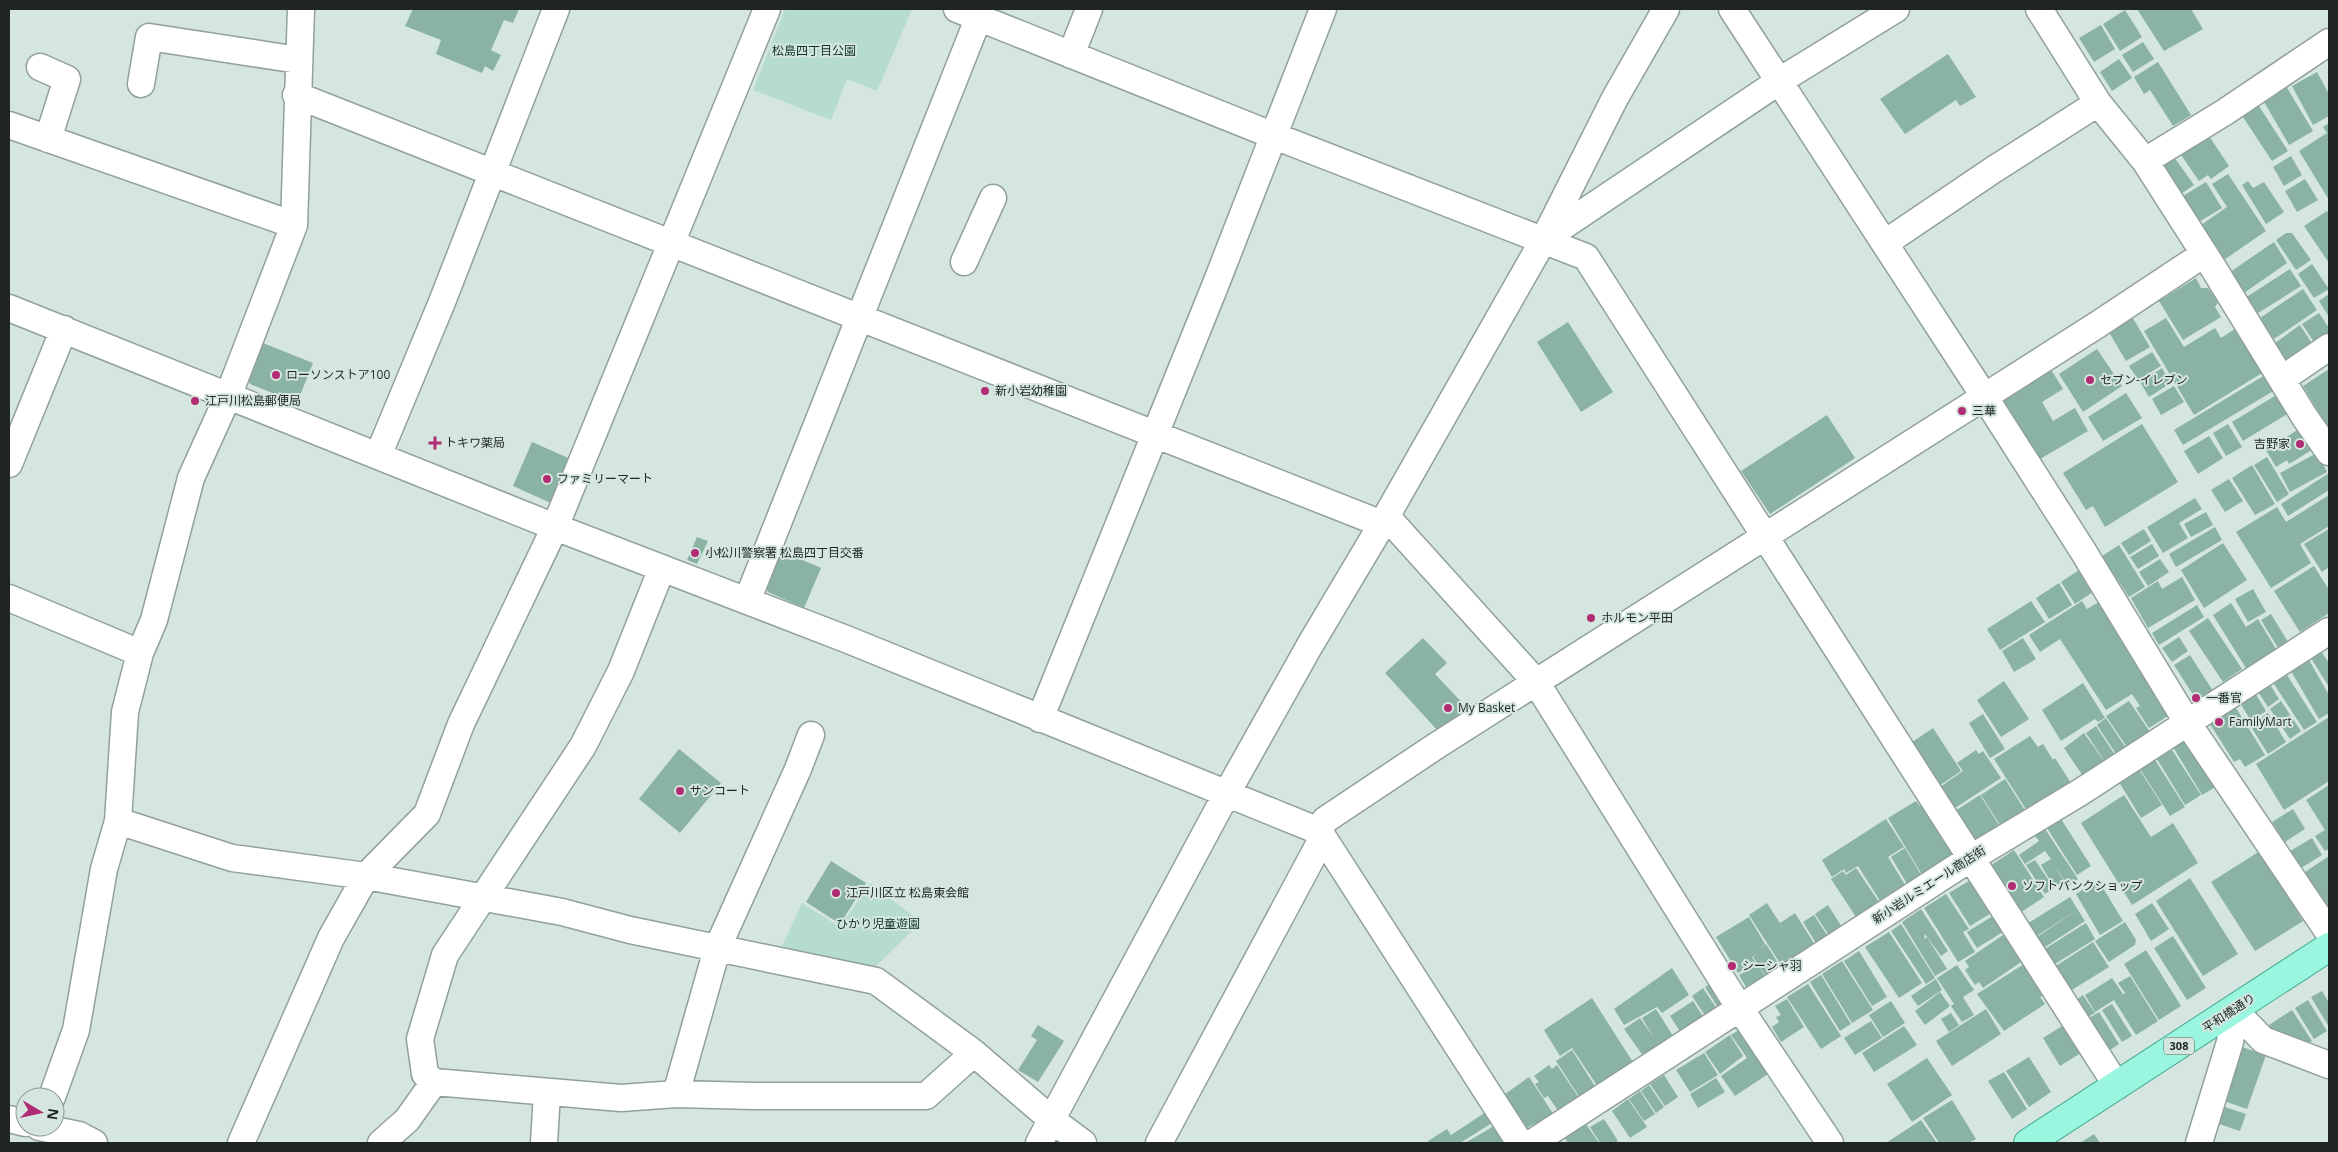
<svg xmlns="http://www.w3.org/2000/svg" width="2338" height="1152" viewBox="0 0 2338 1152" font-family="'Open Sans','Noto Sans JP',sans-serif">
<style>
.green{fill:#b5dccf}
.building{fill:#8ab2a5}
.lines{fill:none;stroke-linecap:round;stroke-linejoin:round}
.minor-casing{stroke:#91a09b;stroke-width:29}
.major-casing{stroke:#43a990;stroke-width:30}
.minor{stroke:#fff;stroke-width:26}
.major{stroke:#9af6df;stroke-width:28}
.poi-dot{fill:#b12c72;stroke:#d5e6e0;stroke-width:2}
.labels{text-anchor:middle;stroke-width:4;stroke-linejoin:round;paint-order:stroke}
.shield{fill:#d5e6e0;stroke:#565f5c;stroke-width:1}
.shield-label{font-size:11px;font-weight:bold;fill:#1f2523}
.park-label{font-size:12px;fill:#0c3229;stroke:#d5e6e0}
.poi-label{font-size:12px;fill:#1f2523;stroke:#d5e6e0;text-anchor:start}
.street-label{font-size:12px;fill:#1f2523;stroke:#d5e6e0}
</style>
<rect width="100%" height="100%" fill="#d5e6e0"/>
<!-- green -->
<path class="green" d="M785 9H912L877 91 847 79 831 120 753 90Z
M870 883 921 922 874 968 779 953 802 903 840 927Z"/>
<!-- building -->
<path class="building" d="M413 9H519L513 23 504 20 491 50 501 55 493 71 485 66 482 73 436 54 441 40 405 26Z
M2137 9H2191L2203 29 2164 51Z
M2125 10 2142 37 2120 51 2103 24Z
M2101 25 2115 49 2094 62 2079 38Z
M2143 42 2154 59 2133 72 2122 55Z
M1948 54 1976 97 1960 106 1956 100 1905 134 1880 99Z
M2119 59 2132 78 2112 91 2100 72Z
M2158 62 2191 115 2173 126 2150 90 2144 94 2134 77Z
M2317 72 2329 94V116L2313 125 2292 86Z
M2286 86 2313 131 2289 145 2263 100Z
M2257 103 2288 151 2272 161 2241 114Z
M2329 123V200L2299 151 2327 133 2323 127Z
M2209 136 2229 166 2211 179 2208 175 2199 181 2181 155Z
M2291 156 2302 175 2284 186 2273 167Z
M2174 157 2194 185 2178 196 2158 168Z
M2228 174 2266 231 2221 262 2198 227 2227 207 2212 184Z
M2305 179 2318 200 2297 212 2285 191Z
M2248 181 2253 188 2264 182 2284 212 2266 224 2242 185Z
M2206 182 2222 208 2197 223 2181 197Z
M2327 211 2329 214V263L2304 226Z
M2286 233H2292L2311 260 2296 270 2276 240Z
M2274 242 2287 263 2244 293 2230 272Z
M2312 264 2329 289 2314 298 2298 274Z
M2290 269 2301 286 2255 315 2245 298Z
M2196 278 2201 288H2208L2218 302 2215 307 2221 317 2183 340 2159 301Z
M2303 289 2317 310 2274 339 2260 318Z
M2329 294V317L2319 301Z
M2319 313 2329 328V337L2316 345 2302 324Z
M2131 315 2150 347 2126 361 2107 329Z
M2166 318 2184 347 2215 328 2221 338 2235 329 2262 373 2194 415 2144 331Z
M1568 322 1613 392 1581 412 1537 342Z
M2300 325 2313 345 2289 363 2275 343Z
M263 343 313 363 297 403 250 384 249 380Z
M2097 349 2122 386 2083 412 2059 374Z
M2152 352 2161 366 2138 380 2129 366Z
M2047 363 2063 389 2042 402 2053 421 2075 408 2088 431 2035 462 1995 396Z
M2162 368 2171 383 2149 397 2140 382Z
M2329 369V429L2303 386Z
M2265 375 2275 390 2183 445 2174 430Z
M2174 386 2184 402 2161 415 2152 399Z
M2126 393 2142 418 2103 441 2088 417Z
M2278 394 2289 413 2243 441 2232 422Z
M1827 415 1855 458 1770 514 1741 471Z
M2142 424 2178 482 2105 527 2093 506 2086 510 2063 473Z
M2228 424 2242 447 2226 456 2213 433Z
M2302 427 2315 448 2289 464 2287 460 2276 467 2266 450Z
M2209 436 2223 458 2198 474 2184 451Z
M532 442 573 460 553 504 513 486Z
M2317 453 2327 472 2290 492 2280 473Z
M2267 457 2289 494 2277 502 2254 465Z
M2252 465 2275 504 2255 515 2232 478Z
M2329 473V490L2288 516 2281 504Z
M2229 479 2243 501 2225 512 2211 490Z
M2329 495V526L2300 544 2311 563 2271 588 2236 532 2277 507 2286 522Z
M2195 498 2202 509 2179 523 2188 538 2163 553 2147 527Z
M2206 512 2213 525 2191 537 2184 524Z
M2215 527 2222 540 2176 567 2169 554Z
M2144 529 2151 541 2129 555 2121 543Z
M2329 529V567L2322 572 2304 544Z
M697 537 708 541 697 564 687 560Z
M2223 543 2247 580 2204 608 2181 570Z
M2152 544 2159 556 2138 569 2130 557Z
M2119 545 2145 587 2129 597 2102 556Z
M779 550 821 568 804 608 768 592 764 585Z
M2160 559 2169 572 2148 586 2139 572Z
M2314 566 2329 590V613L2300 632 2274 591Z
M2082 568 2096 590 2075 604 2061 582Z
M2182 577 2195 600 2148 628 2131 598 2158 581 2162 589Z
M2059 583 2072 605 2049 619 2036 598Z
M2253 589 2266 612 2248 622 2235 599Z
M2031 601 2045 622 2000 650 1987 629Z
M2082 601 2087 609 2099 602 2171 714 2149 728 2136 708 2140 706 2132 694 2106 710 2060 639 2040 652 2029 635Z
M2231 603 2246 627 2258 619 2276 649 2246 668 2213 615Z
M2197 605 2204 617 2159 645 2152 633Z
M2271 614 2288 642 2278 648 2261 620Z
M2208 618 2242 669 2223 682 2189 631Z
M2179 637 2188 651 2172 662 2162 648Z
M1423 638 1447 663 1435 674 1469 710 1439 732 1385 673Z
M2023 638 2036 659 2014 672 2002 651Z
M2321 651 2329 663V687L2311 658Z
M2190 655 2213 691 2197 701 2174 665Z
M2309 660 2329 695V713L2319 719 2291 671Z
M2287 675 2317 722 2304 730 2274 684Z
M2004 681 2029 719 2001 737 1977 700Z
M2083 683 2105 718 2098 722 2095 719 2061 741 2042 710Z
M2269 683 2279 699 2268 707 2257 690Z
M2255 693 2266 711 2251 721 2240 703Z
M2129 701 2150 732 2127 747 2106 716Z
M2281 701 2301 731 2290 739 2270 709Z
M2236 708 2265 755 2245 767 2240 759 2234 762 2210 724Z
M2268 713 2286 742 2268 754 2250 725Z
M1983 714 2005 749 1990 758 1969 723Z
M2329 717V781L2284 810 2256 764Z
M2106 718 2126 748 2116 754 2097 725Z
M2096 726 2115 755 2105 762 2086 733Z
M1933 728 1961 771 1939 786 1911 743Z
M2084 733 2104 761 2083 776 2064 748Z
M2030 736 2038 747 2043 744 2053 760 2055 758 2071 783 2027 811 1994 759Z
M2190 737 2219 785 2202 795 2173 747Z
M679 749 721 783 680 833 639 799Z
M1976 750 1979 754 1983 751 2001 778 1955 808 1940 787 1963 771 1957 763Z
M2172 750 2201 795 2185 805 2157 759Z
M2155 760 2185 807 2170 816 2140 769Z
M2139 769 2162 805 2141 818 2119 782Z
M2005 779 2026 812 2002 828 1981 795Z
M2329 785V849L2325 851 2315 836 2325 830 2306 800Z
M1980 795 2001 828 1976 844 1955 811Z
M2124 795 2151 837 2173 823 2198 863 2132 905 2081 823Z
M1916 801 1920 806 1925 803 1960 856 1924 878 1888 818Z
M2293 809 2305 829 2285 842 2272 822Z
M1886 819 1904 847 1888 857 1907 888 1882 904 1858 866 1846 873 1844 869 1832 877 1822 860Z
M2061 819 2091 866 2077 875 2047 828Z
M2045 829 2078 879 2068 886 2052 861 2064 881 2054 887 2041 865 2051 859 2045 851 2025 864 2019 855 2039 841 2035 836Z
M2312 838 2322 855 2298 870 2287 853Z
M1905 848 1923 878 1909 887 1891 857Z
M2014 850 2044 897 2020 913 1990 866Z
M2260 851 2303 921 2255 951 2211 882Z
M2329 856V908L2322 906 2302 874Z
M2035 860 2054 888 2045 894 2026 865Z
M831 861 866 883 840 924 806 902Z
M1856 868 1881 905 1858 920 1831 879 1843 871 1846 875Z
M2190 878 2238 954 2203 976 2156 901Z
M1972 879 1993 912 1970 926 1949 893Z
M2095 882 2100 883 2123 921 2100 935 2076 894Z
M1946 894 1969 929 1963 932 1975 952 1958 962 1924 908Z
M2070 897 2078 910 2033 938 2025 925Z
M1767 903 1803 959 1785 971 1749 915Z
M2152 903 2169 929 2151 941 2135 914Z
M1828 905 1845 932 1832 940 1815 914Z
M1921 909 1948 951 1941 956 1925 934 1924 939 1927 937 1947 969 1935 976 1902 922Z
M2078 910 2085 921 2042 949 2035 938Z
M1795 913 1818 950 1803 959 1780 923Z
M1996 914 2006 930 1977 948 1967 932Z
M1814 915 1831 941 1819 948 1803 922Z
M1749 917 1765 944 1758 949 1766 944 1783 971 1769 981 1753 957 1760 952 1752 957 1755 962 1738 973 1716 937Z
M2125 922 2136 940 2135 945 2109 962 2095 941Z
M2086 923 2095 939 2050 967 2040 952Z
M1901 924 1935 978 1926 984 1891 931Z
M1889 932 1922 983 1899 998 1865 947Z
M2006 933 2024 960 1983 988 1979 982 1975 985 1965 970 1969 967 1965 961Z
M2173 936 2206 988 2187 1000 2154 948Z
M2093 942 2109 967 2067 993 2051 969Z
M2146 950 2181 1006 2159 1020 2124 964Z
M1859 951 1887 997 1872 1006 1844 961Z
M1842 961 1873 1010 1852 1023 1822 974Z
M2024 964 2044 995 2040 997 2045 1004 2004 1031 1977 994Z
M1758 965 1769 983 1750 994 1739 975Z
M1957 965 1974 990 1963 997 1974 1015 1962 1022 1951 1006 1954 1004 1937 978Z
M1672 968 1689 995 1662 1013 1657 1007 1624 1025 1614 1009Z
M1821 975 1851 1024 1840 1031 1810 982Z
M2130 976 2158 1021 2136 1035 2114 1000 2095 1012 2085 995 2112 978 2123 994 2116 999 2125 993 2118 983Z
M1936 979 1942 990 1918 1006 1911 996Z
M1716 980 1731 1004 1720 1011 1705 987Z
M1808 984 1841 1036 1821 1049 1787 997Z
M1703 988 1719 1012 1708 1020 1692 996Z
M2322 991 2329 1003V1027L2311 997Z
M1940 992 1950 1006 1925 1025 1915 1011Z
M2083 995 2095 1013 2086 1018 2075 1001Z
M1592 998 1636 1067 1600 1090 1572 1048 1560 1056 1544 1030Z
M1787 999 1804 1027 1781 1042 1772 1027 1779 1022 1776 1017 1781 1015 1775 1006Z
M2308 1000 2327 1031 2314 1039 2295 1008Z
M1693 1001 1706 1021 1683 1036 1670 1016Z
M1891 1001 1905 1023 1883 1037 1869 1015Z
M2112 1004 2132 1036 2122 1042 2102 1010Z
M1656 1009 1675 1039 1646 1060 1624 1029 1640 1018 1654 1038 1642 1018Z
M1986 1009 2001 1034 1952 1066 1936 1041Z
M2292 1010 2312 1041 2301 1047 2277 1036 2269 1025Z
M2099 1012 2119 1044 2107 1052 2086 1020Z
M1951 1013 1959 1025 1949 1032 1941 1019Z
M1871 1021 1882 1038 1855 1055 1844 1038Z
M2067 1023 2084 1051 2060 1066 2043 1038Z
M1038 1025 1064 1041 1038 1082 1018 1070 1037 1040 1031 1036Z
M1745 1026 1774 1070 1735 1096 1721 1076 1747 1058 1731 1035Z
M1904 1026 1917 1045 1874 1072 1862 1053Z
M1730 1035 1743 1056 1720 1074 1705 1052Z
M2242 1047 2266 1055 2247 1109 2224 1101Z
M1572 1050 1598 1091 1582 1101 1556 1061Z
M1704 1053 1718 1075 1690 1092 1676 1070Z
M2029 1057 2051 1092 2029 1107 2006 1071Z
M1927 1058 1952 1095 1912 1122 1887 1084Z
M1549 1065 1552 1069 1557 1065 1581 1101 1561 1115 1548 1096 1544 1098 1535 1084 1539 1082 1534 1076Z
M2004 1072 2027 1109 2012 1119 1988 1081Z
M1664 1075 1678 1097 1665 1106 1650 1084Z
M1529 1077 1556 1118 1538 1130 1534 1124 1527 1128 1505 1094Z
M1716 1078 1725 1092 1698 1108 1690 1094Z
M1649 1085 1664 1107 1656 1113 1641 1091Z
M1640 1091 1655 1114 1644 1121 1629 1099Z
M1628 1099 1647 1127 1630 1138 1612 1111Z
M1952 1100 1976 1139 1969 1143H1939L1923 1118Z
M2222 1106 2246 1114 2240 1131 2216 1123Z
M1486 1112 1492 1123 1460 1143H1429L1428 1141 1447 1129 1451 1135Z
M1604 1119 1618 1141 1614 1143H1600L1590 1127Z
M1921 1120 1937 1143H1886Z
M1586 1124 1599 1143H1568L1565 1138Z
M1494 1126 1503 1143H1465Z
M2094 1134 2100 1143H2080Z"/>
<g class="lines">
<defs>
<path id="minor" d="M957 9 1272 135 1586 257 2117 1086
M1732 9 1984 396 2083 551 2187 722 2329 933
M2039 9 2098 103 2145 161 2214 269 2304 416 2329 452
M1071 55 1089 9
M40 67 67 79 48 139
M141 84 149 37 298 60
M296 95 1382 524
M9 125 294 225
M2145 161 2225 112 2329 42
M1547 237 1781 80 1896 9
M1885 243 1993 170 2098 103
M964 262 993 198
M9 308 555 527 846 639 1319 831 1520 1143
M2282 379 2329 347
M378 456 442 302 556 9
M9 464 64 329
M1387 517 1536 682 1739 1007 1830 1143
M9 598 140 653
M747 601 982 9
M1040 719 1215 286 1323 9
M118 821 232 858 366 876 562 912 630 930 876 981 974 1053 1052 1120 1083 1143
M1319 831 1325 820 1436 746 2097 325 2204 254
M2234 1010 2263 1040 2329 1065
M434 1082 621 1098 676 1094 754 1096H926L974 1053
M676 1094 717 949 798 769 811 735
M52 1097 76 1030 104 869 118 821 125 712 140 653 154 620 191 478 229 394 294 225 301 9
M9 1119 25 1123
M39 1127 79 1135 94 1143
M241 1143 331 938 366 876 427 814 461 724 555 527 767 9
M381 1143 407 1120 434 1082 425 1074 420 1039 445 955 583 746 621 671 662 568
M544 1143 547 1093
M1039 1143 1227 793 1310 645 1382 524 1544 239 1615 98 1666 9
M1159 1143 1323 837
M1532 1143 1971 858 2079 793 2329 631
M2199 1143 2230 1042 2234 1010"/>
<path id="major" d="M2028 1143 2329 947"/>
</defs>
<!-- minor casing -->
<use href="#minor" class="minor-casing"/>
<!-- major casing -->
<use href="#major" class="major-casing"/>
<!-- minor -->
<use href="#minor" class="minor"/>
<!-- major -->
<use href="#major" class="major"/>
</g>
<!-- markers -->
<g class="poi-dot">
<circle cx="276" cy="375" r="5"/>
<circle cx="2090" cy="380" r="5"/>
<circle cx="985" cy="391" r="5"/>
<circle cx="195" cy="401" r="5"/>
<circle cx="1962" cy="411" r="5"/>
<path d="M432.5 435.5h5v5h5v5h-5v5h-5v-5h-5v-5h5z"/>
<circle cx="2300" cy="444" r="5"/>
<circle cx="547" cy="479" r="5"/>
<circle cx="695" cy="553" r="5"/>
<circle cx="1591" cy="618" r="5"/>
<circle cx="2196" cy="698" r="5"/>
<circle cx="1448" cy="708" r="5"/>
<circle cx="2219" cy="722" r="5"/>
<circle cx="680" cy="791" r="5"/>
<circle cx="2012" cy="886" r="5"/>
<circle cx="836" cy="893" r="5"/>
<circle cx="1732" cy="966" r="5"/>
</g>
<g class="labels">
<!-- shield labels -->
<rect class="shield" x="2164" y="1037.5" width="30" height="17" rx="4"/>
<g class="shield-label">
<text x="2179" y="1050">308</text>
</g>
<!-- park labels -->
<g class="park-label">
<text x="814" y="55">松島四丁目公園</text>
<text x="878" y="928">ひかり児童遊園</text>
</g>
<!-- poi labels -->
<g class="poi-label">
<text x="286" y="379">ローソンストア100</text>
<text x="2100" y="384">セブン-イレブン</text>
<text x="995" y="395">新小岩幼稚園</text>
<text x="205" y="405">江戸川松島郵便局</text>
<text x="1972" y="415">三華</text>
<text x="445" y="447">トキワ薬局</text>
<text x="2290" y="448" text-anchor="end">吉野家</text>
<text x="557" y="483">ファミリーマート</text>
<text x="705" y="557">小松川警察署 松島四丁目交番</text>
<text x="1601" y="622">ホルモン平田</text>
<text x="2206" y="702">一番官</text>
<text x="1458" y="712">My Basket</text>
<text x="2229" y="726">FamilyMart</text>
<text x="690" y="795">サンコート</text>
<text x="2022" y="890">ソフトバンクショップ</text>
<text x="846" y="897">江戸川区立 松島東会館</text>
<text x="1742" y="970">シーシャ羽</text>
</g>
<!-- street labels -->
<g class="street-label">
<text transform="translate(1929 885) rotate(-33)" y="4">新小岩ルミエール商店街</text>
<text transform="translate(2229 1013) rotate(-33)" y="4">平和橋通り</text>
</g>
</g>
<!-- border -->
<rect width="2338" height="1152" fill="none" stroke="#1f2523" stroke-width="20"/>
<!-- north arrow -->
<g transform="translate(40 1112) rotate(99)"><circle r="24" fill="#d5e6e0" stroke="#8c9994"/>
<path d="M0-4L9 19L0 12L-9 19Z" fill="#b12c72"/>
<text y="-8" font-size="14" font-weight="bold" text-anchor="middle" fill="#1f2523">N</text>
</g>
</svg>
